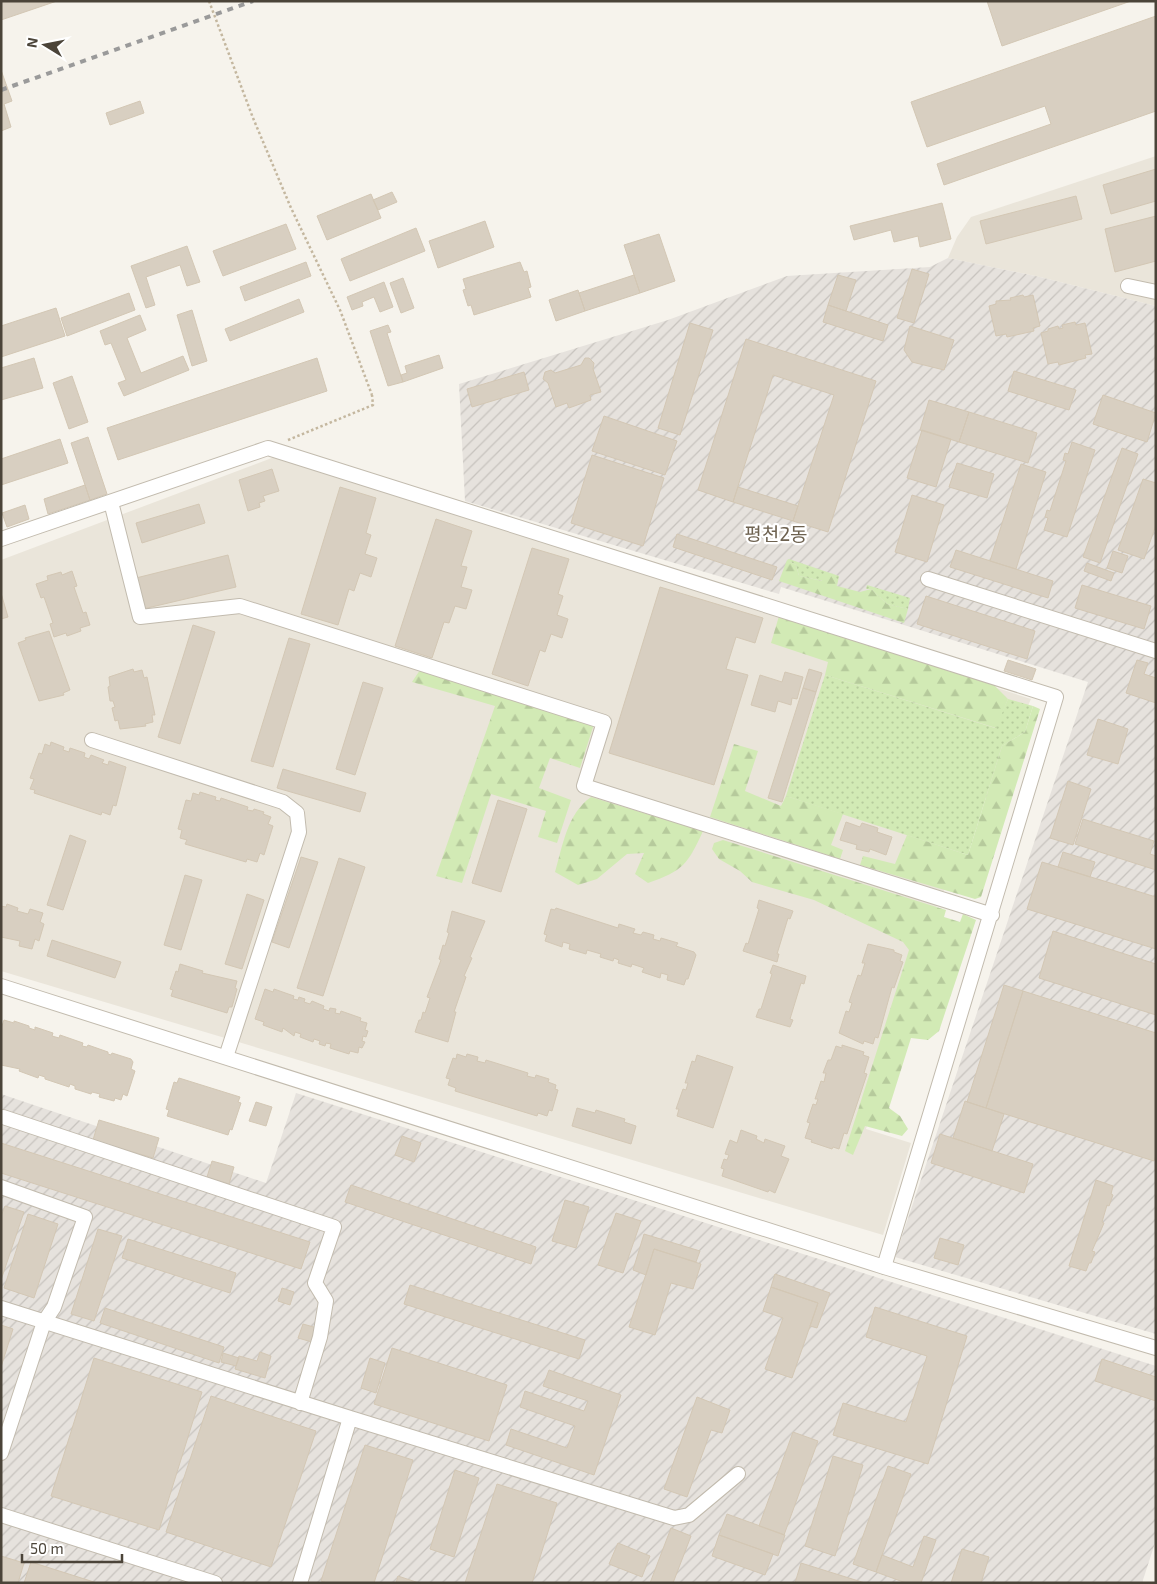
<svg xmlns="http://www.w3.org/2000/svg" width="1157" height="1584" viewBox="0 0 1157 1584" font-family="'Exo 2','Noto Sans KR',sans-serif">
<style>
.residential{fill:#eae5da}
.industrial{fill:url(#industrial-furrows)}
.green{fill:url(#green-dots)}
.forest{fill:url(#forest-firs)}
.building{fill:#d8cfc1;stroke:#d3c7b4}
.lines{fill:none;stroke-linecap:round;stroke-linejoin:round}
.minor-casing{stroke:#c2bbae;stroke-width:16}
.path{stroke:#c4b79f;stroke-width:2.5;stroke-dasharray:2.5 2.5;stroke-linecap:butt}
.minor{stroke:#fff;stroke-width:14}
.rail{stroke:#9a9a9a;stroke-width:4;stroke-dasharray:6 6;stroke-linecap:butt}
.path-bridge{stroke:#c4b79f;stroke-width:2.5;stroke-dasharray:2.5 2.5;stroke-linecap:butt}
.labels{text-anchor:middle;stroke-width:4.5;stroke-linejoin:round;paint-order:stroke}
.quarter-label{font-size:19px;fill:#6e6250;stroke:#fff}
</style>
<defs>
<pattern id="industrial-furrows" width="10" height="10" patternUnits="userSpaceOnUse" patternTransform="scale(1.25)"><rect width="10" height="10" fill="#e6e2dd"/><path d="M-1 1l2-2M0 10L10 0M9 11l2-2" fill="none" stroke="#c7c3be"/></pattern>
<pattern id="green-dots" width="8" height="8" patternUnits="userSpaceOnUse" patternTransform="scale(1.25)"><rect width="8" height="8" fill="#d2eab5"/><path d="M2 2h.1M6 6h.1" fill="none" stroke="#b6ca9c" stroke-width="1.8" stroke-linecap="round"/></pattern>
<pattern id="forest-firs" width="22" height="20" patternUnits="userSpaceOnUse" patternTransform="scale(1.25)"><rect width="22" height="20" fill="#d2eab5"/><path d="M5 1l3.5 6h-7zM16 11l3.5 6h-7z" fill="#b6ca9c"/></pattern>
</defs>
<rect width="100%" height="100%" fill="#f6f3ec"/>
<!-- residential -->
<path class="residential" d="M1156 156V306L1040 277 948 258 957 237 971 217Z
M277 456 1031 699 926 930 866 1129 911 1143 883 1235 1 971V560Z"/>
<!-- industrial -->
<path class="industrial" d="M948 258 1040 277 1156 306V1334L895 1257 1088 682 781 587 779 594 465 501 459 384 668 320 787 276 930 267Z
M296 1093 1156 1366V1540L1142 1583H1V1094L266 1183Z"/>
<!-- green -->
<path class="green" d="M789 559 839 576 837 586 833 579 823 581 799 576 796 565 787 560Z
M867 585 910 598 908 609 887 604 871 589H866Z
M825 675 995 728 1008 699 1033 706 1025 732 1002 746 968 855 786 796Z"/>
<!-- forest -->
<path class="forest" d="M787 560 796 565 799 576 822 581 826 574 832 576 837 586 860 592 871 589 887 604 908 609 904 623 779 581Z
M779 616 993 684 1008 699 996 728 825 675 828 662 771 643Z
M420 670 594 724 580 768 550 758 539 788 571 800 557 843 538 837 546 811 491 794 462 883 436 876 495 706 412 682Z
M1033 706 1040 709 981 897 975 899 860 865 863 856 895 864 907 835 968 855 1002 746 1025 732Z
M734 744 758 751 745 791 781 806 786 796 843 814 831 845 843 850 840 859 710 817Z
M591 797 703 831C688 864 683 871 648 883L635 874 644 853 627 854 597 879 578 885 555 872C563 845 567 814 591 797Z
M723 840 946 910 944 917 960 922 963 914 976 920 939 1031 928 1040 911 1038 889 1108 900 1116 908 1129 902 1136 865 1126 853 1155 845 1151 909 950 903 942 814 900 752 882 740 871 719 859 712 849 714 843Z"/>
<!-- building -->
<path class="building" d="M1 1H57L1 20Z
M987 1H1131L1002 46Z
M1156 16V111L944 185 937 164 1051 124 1045 106 927 147 911 102Z
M1 70 12 101 4 104 11 127 1 131Z
M140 101 144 113 110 125 106 113Z
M1156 169V201L1111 214 1103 185Z
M392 192 397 202 378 210 373 200Z
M371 194 381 218 327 240 317 216Z
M1076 196 1082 219 986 244 980 221Z
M942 203 951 239 920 247 918 236 894 242 891 230 854 240 850 226Z
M1156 216V261L1115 272 1105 229Z
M485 221 494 247 438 268 429 241Z
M286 224 296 249 223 276 213 251Z
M416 228 425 251 350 281 341 259Z
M659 234 675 281 640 293 624 245Z
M187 246 200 282 187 286 180 265 146 277 155 305 146 308 131 266Z
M306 262 311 276 245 301 240 287Z
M520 262 524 272 527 271 531 287 528 288 531 297 474 315 471 305 468 306 463 290 466 289 463 279Z
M912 269 929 274 914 323 897 318Z
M634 275 640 293 585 311 579 293Z
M838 275 856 280 846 311 828 305Z
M403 278 414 308 401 313 390 283Z
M384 282 393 307 380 312 374 297 362 302 363 306 352 310 347 297Z
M578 290 585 311 556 321 549 300Z
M129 293 135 310 67 336 61 318Z
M1023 295 1024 297 1033 295 1040 326 1033 328 1034 331 1007 337 1006 334 996 336 989 306 996 304V301L1011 300 1010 298Z
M299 299 304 312 230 341 225 329Z
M828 305 888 325 883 341 823 322Z
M56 308 65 336 1 357V326Z
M192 310 207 361 192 366 177 315Z
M140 315 146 330 127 338 141 373 183 356 189 370 124 396 118 383 126 380 111 343 105 345 100 331Z
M1075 322 1076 325 1085 323 1092 354 1085 355 1086 358 1059 365 1058 362 1048 364 1041 333 1048 331V329L1058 326 1059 329 1063 328 1062 325Z
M690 323 713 330 680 435 658 428Z
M388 325 391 332 387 333 403 382 388 386 370 331Z
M910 326 954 340 944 370 912 362 904 350Z
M746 339 876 381 828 532 793 521 834 395 773 375 733 502 698 490Z
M439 355 443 368 403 382 401 375 407 373 405 366Z
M34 358 43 388 1 400V368Z
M317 358 327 391 118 460 107 428Z
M585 358H589L594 363 593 369 601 392 590 395 591 400 569 408 567 403 556 407 548 383 543 379 545 372 551 370 555 373 581 365Z
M1014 371 1076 390 1069 410 1008 391Z
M524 372 529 390 472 407 467 389Z
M72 376 88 422 69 429 53 383Z
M1103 395 1156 413 1147 442 1093 424Z
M929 400 969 412 959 442 920 430Z
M969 412 1037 433 1028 463 959 442Z
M604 416 677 441 665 475 592 451Z
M922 430 951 439 936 487 907 478Z
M88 437 107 494 90 500 71 443Z
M60 439 68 463 1 485V459Z
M1072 442 1095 450 1067 537 1044 530 1048 518 1045 517 1047 510 1050 511 1066 461 1063 460 1065 453 1068 454Z
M1122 448 1138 454 1100 563 1083 557Z
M592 455 664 478 643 546 571 523Z
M957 463 994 474 987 498 949 487Z
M1021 464 1046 472 1016 569 990 561Z
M272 469 279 491 263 496 265 501 259 503 260 507 248 511 239 480Z
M1143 479 1156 483V525L1144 559 1118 550Z
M85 485 90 500 48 514 44 499Z
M340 487 376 498 366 533 371 535 365 554 377 558 371 577 360 573 354 591 349 589 338 625 301 614Z
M738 487 798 506 793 521 733 502Z
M912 495 944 505 927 562 895 552Z
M199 504 205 523 142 543 136 523Z
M25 505 29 519 7 527 2 513Z
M436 519 472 531 461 566 467 567 461 587 472 590 466 609 455 606 449 623 444 622 432 658 395 646Z
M677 534 777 567 772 580 673 547Z
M532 548 569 559 558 594 563 596 557 615 568 619 562 638 551 634 545 652 540 650 528 686 492 674Z
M956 550 1053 581 1048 598 950 567Z
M1113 551 1128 556 1122 573 1107 568Z
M228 555 236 587 143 609 136 578Z
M1087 563 1114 573 1111 581 1084 571Z
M72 571 77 586 74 587 83 613 86 612 90 625 80 628 81 631 67 636 66 633 54 637 50 624 53 623 44 597 41 598 36 584 48 580 47 576 61 572 62 575Z
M1082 585 1151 606 1144 629 1075 608Z
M660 587 763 618 755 643 736 637 726 669 748 675 714 785 609 753Z
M1 593 8 617 1 619Z
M926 596 1035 631 1027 659 917 624Z
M193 625 215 632 180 744 158 737Z
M49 631 70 690 63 693 64 695 39 701 18 643 26 640 25 638Z
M289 638 310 644 273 767 251 761Z
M1008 660 1036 669 1032 680 1004 671Z
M1137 660 1148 663 1144 674 1156 678V703L1126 693Z
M133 669 134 672 142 670 144 678 147 677 155 715H152L153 722 145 724 146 726 120 729 118 720 115 721 112 708 115 707 113 701H110L108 687 110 686 109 677Z
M809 669 822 673 816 692 803 688Z
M785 672 803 677 797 699 792 698 791 705 778 701 775 712 751 705 760 675 782 682Z
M363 682 383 688 355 775 336 769Z
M803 688 816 692 782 802 768 798Z
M1098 719 1128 729 1118 764 1087 755Z
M51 742 64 747 63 750 69 752 70 748 85 753 84 757 89 759 91 755 104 760 102 763 108 765 109 761 126 767 116 806 113 805 110 815 102 812 101 815 34 793 35 790 30 789 34 779 30 778 39 753 42 754 45 744 50 746Z
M283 769 366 793 360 812 277 788Z
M1068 781 1091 789 1073 845 1050 838Z
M200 792 216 797 215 800 220 801 221 798 248 807 247 810 253 811 254 809 264 812 263 814 271 817 268 824 273 826 264 855 260 853 257 862 247 859 246 862 185 844 187 840 180 838 182 830 178 829 186 800 191 801 193 793 199 795Z
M498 800 527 809 501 892 472 883Z
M1083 819 1154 841 1150 854 1156 856V870L1075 844Z
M846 822 860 827 862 823 878 828 877 832 892 837 886 855 870 849 869 852 856 849 857 845 840 840Z
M70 835 86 841 63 910 47 905Z
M1063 852 1095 862 1090 877 1058 867Z
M301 857 318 862 289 948 272 942Z
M339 858 365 867 323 996 297 988Z
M1042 862 1156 897V949L1027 909Z
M185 875 202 880 181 950 164 945Z
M247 894 264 900 242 969 225 964Z
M759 900 793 911 790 919 788 918 777 954H779L777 962 743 951 746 943 748 944 759 909 757 908Z
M7 904 18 908 17 911 28 914 30 909 43 913 40 922 44 924 39 941 35 939 32 949 19 946 20 941 1 937V906L6 907Z
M556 908 618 928 619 924 635 929 633 933 641 935 643 932 654 935 653 939 660 941 661 938 678 943 676 946 694 952 696 955 688 979H686L684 985 667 980 668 975 661 973 660 978 642 972 644 968 632 964 631 967 618 963 619 960 614 958 613 961 600 957 601 954 587 950 586 954 569 949 570 944 563 942 562 947 545 941 547 935 544 934 551 909 555 910Z
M452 911 485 921 470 957 472 958 464 976 466 977 454 1012H456L448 1042 415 1032 419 1020H421L423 1012 425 1013 430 998 427 997 441 960 439 959 443 945 445 946 449 933 447 932Z
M1053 931 1156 964V1015L1039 978Z
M52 940 121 962 115 978 47 956Z
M868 944 894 950V952L902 955 900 961 903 962 894 988 892 987 878 1038 875 1037 873 1044 864 1041 863 1044 839 1033 846 1011 849 1012 852 1003 849 1002 858 975 861 976 865 963H862Z
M180 964 203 971 202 973 237 981 235 988 237 989 232 1007H229L227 1013 171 996 173 990 170 989 176 971 178 972Z
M773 965 806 976 804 984 801 983 790 1019 793 1020 790 1027 756 1017 759 1009H761L772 974 770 973Z
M1004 985 1023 991 986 1108 967 1102Z
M265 989 273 992 274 989 294 996 293 999 298 1000 299 997 305 999 304 1002 310 1004 312 1001 324 1006 323 1009 329 1011 330 1008 336 1009 335 1013 340 1014 341 1011 361 1018 360 1021 367 1023 365 1030 368 1031 366 1037 363 1036 362 1041 365 1042 362 1048 359 1047 358 1053 350 1051 349 1054 330 1048 331 1044 326 1043 325 1046 319 1044 320 1041 314 1039 313 1042 300 1037 301 1034 295 1032 294 1036 283 1028 282 1032 263 1025 264 1022 255 1019Z
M1023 991 1156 1033V1155L1154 1161 986 1108Z
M4 1020 14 1023V1021L29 1026V1028L35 1030V1027L53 1033 52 1036 59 1038 60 1035 83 1043 82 1046 87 1047 88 1045 108 1052V1054L111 1055 112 1053 131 1059 133 1062 131 1069 135 1071 127 1096 123 1094 121 1100 115 1098 114 1101 99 1097 100 1094 92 1092 91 1094 75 1089V1086L70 1084 69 1087 45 1079V1077L39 1075 38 1078 19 1071 20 1069 1 1065V1029Z
M842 1045 864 1052 863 1055 869 1057 864 1073 867 1074 847 1134 844 1133 839 1149 833 1147 832 1149 811 1142 812 1140 805 1138 810 1123 807 1122 813 1104 816 1105 818 1099H815L821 1081 824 1082 826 1073H823L828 1060H831L836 1046 842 1048Z
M457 1054 466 1057 467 1054 478 1057 477 1061 485 1063 486 1060 528 1073 527 1076 535 1078 536 1075 549 1079 548 1082 556 1085 555 1089 558 1090 552 1111 549 1110 547 1116 538 1113 537 1116 455 1091 456 1088 448 1085 450 1079 446 1078 453 1058 456 1059Z
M697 1055 733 1067 713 1128 677 1116 679 1109H676L683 1089 686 1090 688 1083H685L692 1061 695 1062Z
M179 1078 240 1097 238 1102 241 1103 232 1130 230 1129 228 1135 167 1116 169 1110 166 1109 174 1082 177 1083Z
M965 1101 1004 1114 992 1151 953 1138Z
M256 1102 272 1107 266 1126 249 1121Z
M577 1108 595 1113 596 1110 625 1119 624 1122 636 1126 631 1144 572 1126Z
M99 1120 159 1138 153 1158 93 1140Z
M741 1130 757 1136 756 1139 764 1143 765 1139 785 1146 781 1156 789 1159 775 1193 769 1190 768 1192 722 1176 724 1169 721 1168 724 1159 727 1160 729 1155 725 1154 730 1140 737 1143Z
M940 1134 1033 1164 1024 1193 931 1163Z
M402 1136 421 1143 414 1162 395 1155Z
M1 1143 310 1242 301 1269 1 1173Z
M212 1161 234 1167 229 1184 207 1177Z
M1096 1180 1113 1186 1111 1194 1113 1195 1109 1206 1107 1205 1102 1222 1104 1223 1092 1251 1095 1252 1091 1263H1089L1086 1271 1069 1266Z
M351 1185 536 1247 531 1264 345 1202Z
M565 1200 589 1207 576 1248 552 1241Z
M5 1206 24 1212 1 1280V1216Z
M616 1213 641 1221 623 1273 598 1265Z
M28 1214 58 1224 34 1298 4 1288Z
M98 1229 122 1236 94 1321 71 1314Z
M644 1234 700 1251 696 1262 654 1249 646 1275 633 1270Z
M940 1238 964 1245 958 1265 934 1258Z
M128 1239 236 1273 230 1293 122 1258Z
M654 1249 701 1264 693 1289 671 1283 655 1335 629 1327Z
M775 1274 830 1293 817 1328 810 1326 818 1303 771 1287Z
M410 1285 585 1340 579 1359 404 1304Z
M771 1287 818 1303 792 1378 765 1369 783 1318 763 1311Z
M282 1288 294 1292 290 1305 278 1301Z
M875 1307 967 1336 928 1464 833 1435 843 1403 906 1422 927 1356 866 1337Z
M105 1308 224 1347 219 1363 100 1323Z
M303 1324 317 1328 312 1342 298 1338Z
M1 1325 13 1329 1 1367Z
M392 1348 507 1385 489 1441 374 1404Z
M260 1352 271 1356 265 1378 235 1369 239 1356 257 1361Z
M223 1353 239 1358 236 1366 221 1362Z
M94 1358 202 1392 159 1530 51 1496Z
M370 1358 385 1363 376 1393 361 1388Z
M1102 1359 1156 1377V1401L1095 1381Z
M549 1370 621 1395 594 1475 506 1445 511 1429 567 1448 575 1426 520 1407 525 1391 584 1411 588 1401 543 1386Z
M211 1396 316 1431 271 1567 166 1532Z
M697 1397 730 1410 722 1433 711 1430 687 1497 664 1489Z
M793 1432 818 1441 784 1535 759 1526Z
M365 1445 413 1460 374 1583H327L321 1581Z
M833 1456 863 1465 835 1556 805 1546Z
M888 1466 911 1474 876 1572 853 1564Z
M455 1470 479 1478 454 1557 430 1549Z
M497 1484 557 1503 532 1583H465Z
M727 1514 785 1535 778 1556 719 1535Z
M671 1528 691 1536 673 1583H650Z
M719 1535 773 1554 765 1575 712 1556Z
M924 1536 936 1540 921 1583H906L876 1572 882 1555 913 1567Z
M618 1543 650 1556 642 1577 609 1564Z
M962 1549 989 1557 981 1583H951Z
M1 1556 24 1563 18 1583H1Z
M31 1562 97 1583H24Z
M801 1563 865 1583H795Z
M398 1576 419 1583H396Z"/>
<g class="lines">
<defs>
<path id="minor" d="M1128 286 1156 292
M111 502 140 617 240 606 604 722 584 786 992 915
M1 539 268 448 1056 697 884 1267
M928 579 1156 651
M92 740 283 802 297 813 299 832 226 1057
M1 986 884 1267 1156 1348
M3 1117 334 1227 315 1283 326 1301 320 1337 300 1403
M1 1187 85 1217 54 1307 44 1322 1 1453
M1 1308 350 1418 300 1583
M350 1418 674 1518 689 1515 738 1474
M1 1515 215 1583"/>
</defs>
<!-- minor casing -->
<use href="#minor" class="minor-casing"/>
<!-- path -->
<path class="path" d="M288 440 373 405 372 395"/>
<!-- minor -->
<use href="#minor" class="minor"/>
<!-- rail -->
<path class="rail" d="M1 90 253 1"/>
<!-- path-bridge -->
<path class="path-bridge" d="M209 1 253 118 291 208 340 310 372 395"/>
</g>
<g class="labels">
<!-- quarter labels -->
<g class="quarter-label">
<text x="776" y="541">평천2동</text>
</g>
</g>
<!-- border -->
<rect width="1157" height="1584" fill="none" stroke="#4b4439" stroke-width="5"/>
<!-- north arrow -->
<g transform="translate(45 45) rotate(280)" stroke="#ffffff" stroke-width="4" paint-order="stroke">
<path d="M0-4L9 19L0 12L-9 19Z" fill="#4b4439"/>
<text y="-8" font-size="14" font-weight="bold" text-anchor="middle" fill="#4b4439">N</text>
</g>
<!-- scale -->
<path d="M22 1554v8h100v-8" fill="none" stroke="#4b4439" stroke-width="2.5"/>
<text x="30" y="1554" font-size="15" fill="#4b4439" stroke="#ffffff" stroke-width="4" paint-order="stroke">50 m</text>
</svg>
